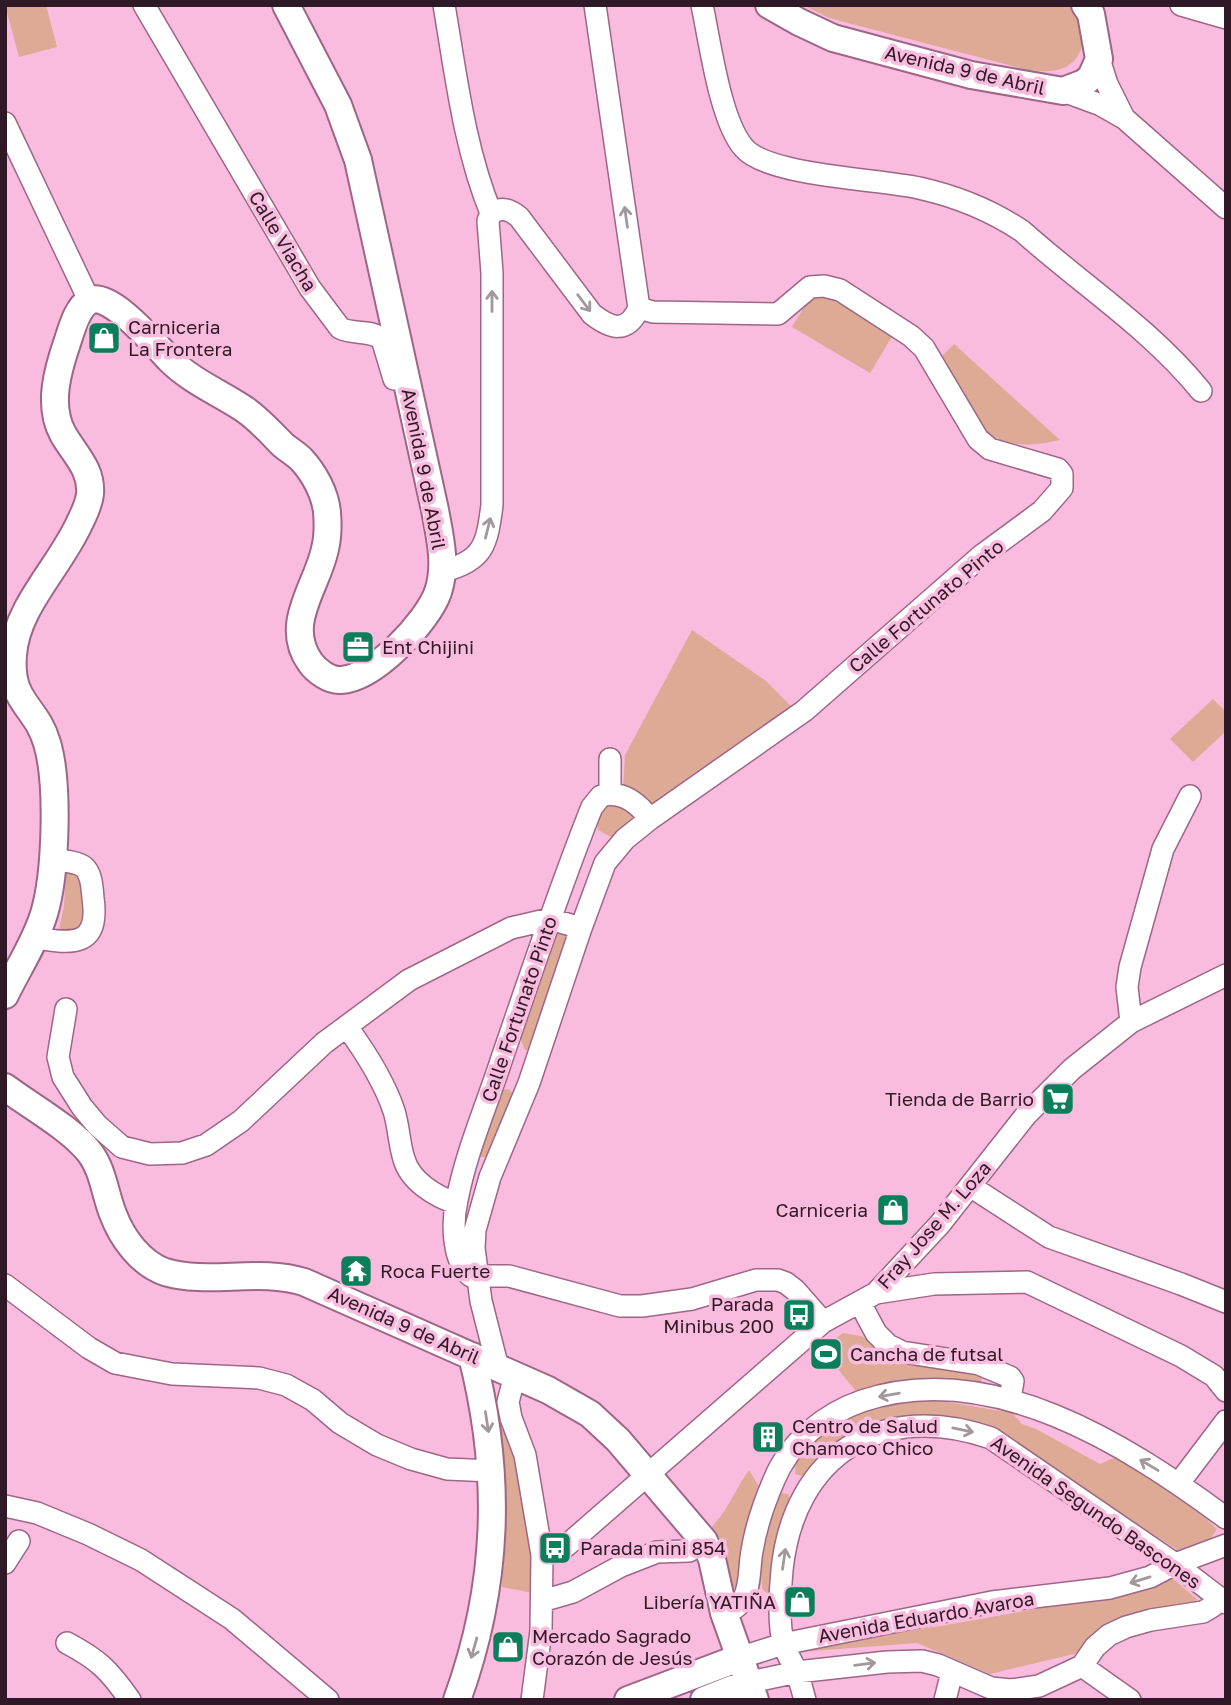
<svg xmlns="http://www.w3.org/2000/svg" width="1231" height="1705" viewBox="0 0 1231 1705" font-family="'Golos Text',sans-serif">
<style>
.green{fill:#dcaa95}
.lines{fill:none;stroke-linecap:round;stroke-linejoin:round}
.minor-casing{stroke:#9e6686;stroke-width:24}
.major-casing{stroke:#9e6686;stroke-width:30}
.minor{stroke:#fff;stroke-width:21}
.major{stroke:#fff;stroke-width:26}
.oneway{stroke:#a1989d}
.labels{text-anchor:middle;stroke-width:7;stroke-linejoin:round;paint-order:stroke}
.street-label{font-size:19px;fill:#2f1926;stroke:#fabcde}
.poi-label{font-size:19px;fill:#2f1926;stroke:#fabcde;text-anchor:start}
</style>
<rect width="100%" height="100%" fill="#fabcde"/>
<!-- green -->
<path class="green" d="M5 5H46L57 47 19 57Z
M803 5H1071C1089 22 1088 55 1066 67 1054 73 1041 71 1028 70L829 18Z
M825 295 893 335 870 373 792 327 809 299Z
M954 344 1060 440C1033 447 999 448 978 425 965 411 952 381 941 364L943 355Z
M692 630 766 681 793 708 661 806 645 808 623 790 625 755Z
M1213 699 1226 712V731L1193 762 1170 739Z
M615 801 633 815 635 820 617 838 611 837 598 830 597 820 605 803Z
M80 869 86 930 64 933 59 929 64 906 66 871Z
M556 931 571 935 532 1050H525L520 1038Z
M508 1089 513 1093V1100L487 1158 479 1156 502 1090Z
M843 1333 861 1336 882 1347 983 1372 981 1382 974 1386C929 1383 901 1381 856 1391L821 1349Z
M899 1400H936L1012 1413 1022 1424 1036 1429 1100 1464 1118 1456 1187 1500 1217 1529 1210 1539 1178 1550C1140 1526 1102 1503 1065 1479 1044 1465 1025 1449 1004 1436 960 1409 895 1408 851 1434 831 1446 819 1461 802 1476L795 1474 796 1459C831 1425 851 1412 899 1400Z
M505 1422 534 1534 533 1593 502 1587 505 1526 500 1425Z
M749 1470 763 1493C749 1524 738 1551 737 1585L732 1590 726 1574 728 1548 710 1529C727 1512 735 1490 749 1470Z
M780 1493 788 1494 791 1502 776 1544 773 1591 767 1594 762 1588C760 1555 764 1523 780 1493Z
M1170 1576 1200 1602 1107 1624 1078 1653 990 1674 917 1643 799 1652 797 1643 935 1627 1120 1594Z"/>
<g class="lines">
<defs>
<path id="minor" d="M144 5 310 288 340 328C353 335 369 329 382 339L394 379
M444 5C456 75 464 147 491 213
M702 5C710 42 720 121 744 148 768 176 880 179 919 188 955 196 992 211 1022 231 1081 284 1151 329 1201 391
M1181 5 1226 18
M1099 59 1107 84 1124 118
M1063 91 1101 105 1124 118 1226 208
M5 123 89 300
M443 571C484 561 487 544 492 505V273L488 221 491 213C502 207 509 209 519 217L592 314C611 329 627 334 639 308L595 5
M610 794V759
M650 819C638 803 622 790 601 796L592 807C559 889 531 974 502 1058 487 1105 466 1152 457 1200 452 1221 452 1262 471 1276H509L620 1306H642L692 1299 756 1280H778L786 1283 795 1290 823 1322
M35 938C73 944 100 947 93 898 92 888 92 874 84 867 76 861 62 861 53 860
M66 1009 58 1057 63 1077 82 1107 97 1125 122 1147 150 1154 182 1153 206 1145 241 1121 324 1043 409 980 511 928 550 919 581 928
M1131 1022 1127 987 1130 967 1163 849 1190 796
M347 1027C366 1053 384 1081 394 1111 399 1127 399 1144 404 1159 410 1181 436 1197 456 1203
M970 1186 1049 1237 1181 1284 1226 1302
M5 1285 89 1348 115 1363 172 1374 259 1378 286 1385 313 1400 340 1423 377 1445 411 1459 447 1469 492 1471
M876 1293 934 1284 1027 1282 1181 1356 1214 1376 1226 1391
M860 1303 876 1333 888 1345 902 1352 979 1364 1010 1377 1013 1381 1010 1399
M498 1368 481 1301 474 1248 475 1230 490 1177 529 1083 581 928 605 863 625 839 650 819 804 711 981 556 1042 511 1062 488V474L1058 469 990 449 978 439 924 348 911 336 840 290 824 286 810 287 778 314 653 312 639 308
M515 1375 508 1402 511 1418 525 1455 542 1555 541 1631 532 1700
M1179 1483 1226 1421
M5 1506 37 1513 88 1534 141 1560 232 1619 328 1700
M542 1555 559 1551 566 1546 823 1322 876 1293 940 1224 1026 1115 1072 1069 1131 1022 1226 975
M5 1563 19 1541
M542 1601 573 1592 621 1566 657 1552 689 1551 704 1541
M724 1613C733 1609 739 1607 744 1598 751 1583 749 1566 752 1551 756 1526 764 1503 774 1480 789 1443 824 1414 862 1401 991 1358 1126 1444 1226 1518
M67 1643C99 1660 109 1670 130 1700
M739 1658 783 1644 992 1602 1110 1588 1150 1577 1175 1564 1226 1545
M1082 1666 1130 1700
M750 1682 797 1672 887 1662 922 1661 938 1665 991 1688 1011 1690 1039 1686 1082 1666 1095 1647 1109 1635 1126 1627 1151 1620 1203 1612 1213 1606 1219 1598
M805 1700C802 1690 800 1679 795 1669 792 1661 786 1653 784 1645 778 1627 780 1590 782 1570 794 1454 882 1400 991 1438L1175 1564 1226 1603
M945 1700 952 1672"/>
<path id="major" d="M769 5 799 22 833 38 971 75 1063 91 1084 83 1091 77 1099 59 1091 14 1085 5
M5 995C18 968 35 943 44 914 56 874 59 783 47 743 36 705 9 703 13 655 16 607 60 567 80 522 84 514 89 504 90 494 92 469 75 455 63 434 47 405 58 369 68 340 72 328 77 308 89 301 109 289 156 346 170 360 191 381 220 393 244 409 259 419 271 433 283 445 289 450 296 454 301 459 314 473 325 493 327 512 328 524 328 537 325 549 317 587 283 624 310 662 316 671 330 681 341 680 374 679 428 621 438 592 447 565 440 537 435 510L358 160 338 105 286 5
M5 1087C30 1106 72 1129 90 1153 103 1170 105 1194 113 1214 122 1238 140 1263 165 1272 209 1285 258 1268 304 1282L548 1390 590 1414 618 1440 704 1541 712 1559 724 1613 755 1700
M457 1700C499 1585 502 1474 472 1356
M628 1700 739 1658
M704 1700 750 1682"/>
</defs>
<!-- minor casing -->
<use href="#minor" class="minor-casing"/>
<!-- major casing -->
<use href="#major" class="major-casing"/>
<!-- minor -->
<use href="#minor" class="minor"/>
<!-- major -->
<use href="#major" class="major"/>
</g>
<!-- one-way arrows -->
<defs><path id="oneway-shaft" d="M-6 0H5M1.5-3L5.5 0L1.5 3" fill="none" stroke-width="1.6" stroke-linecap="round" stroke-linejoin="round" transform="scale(1.75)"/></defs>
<g class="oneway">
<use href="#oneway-shaft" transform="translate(626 217) rotate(-98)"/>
<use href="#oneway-shaft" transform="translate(492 301) rotate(-90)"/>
<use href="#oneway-shaft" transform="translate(584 303) rotate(53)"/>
<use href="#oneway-shaft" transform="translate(488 528) rotate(-76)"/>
<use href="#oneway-shaft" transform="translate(889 1395) rotate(170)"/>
<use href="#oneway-shaft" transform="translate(487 1422) rotate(81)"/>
<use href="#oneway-shaft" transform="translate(963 1430) rotate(12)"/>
<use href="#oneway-shaft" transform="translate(1149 1465) rotate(-149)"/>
<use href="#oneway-shaft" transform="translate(784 1559) rotate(-82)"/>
<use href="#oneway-shaft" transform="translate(1140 1580) rotate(163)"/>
<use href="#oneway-shaft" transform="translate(474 1648) rotate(106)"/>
<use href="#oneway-shaft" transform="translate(865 1664) rotate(-7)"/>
</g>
<!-- icons -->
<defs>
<symbol id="shop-square" viewBox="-11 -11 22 22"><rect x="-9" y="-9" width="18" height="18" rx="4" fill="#0d7e5b" stroke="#fabcde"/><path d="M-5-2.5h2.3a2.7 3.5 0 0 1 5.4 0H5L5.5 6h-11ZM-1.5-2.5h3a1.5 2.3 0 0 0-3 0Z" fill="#fff"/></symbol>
<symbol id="office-square" viewBox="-11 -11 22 22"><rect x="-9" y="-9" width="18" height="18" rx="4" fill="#0d7e5b" stroke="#fabcde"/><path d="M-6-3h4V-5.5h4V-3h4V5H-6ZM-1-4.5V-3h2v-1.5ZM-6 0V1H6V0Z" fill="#fff"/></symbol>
<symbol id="supermarket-square" viewBox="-11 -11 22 22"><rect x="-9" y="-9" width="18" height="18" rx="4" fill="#0d7e5b" stroke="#fabcde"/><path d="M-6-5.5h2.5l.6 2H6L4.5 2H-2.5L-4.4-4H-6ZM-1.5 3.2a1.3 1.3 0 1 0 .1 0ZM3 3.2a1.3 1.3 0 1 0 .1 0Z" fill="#fff"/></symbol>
<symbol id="temple-square" viewBox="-11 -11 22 22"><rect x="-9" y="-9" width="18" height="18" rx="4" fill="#0d7e5b" stroke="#fabcde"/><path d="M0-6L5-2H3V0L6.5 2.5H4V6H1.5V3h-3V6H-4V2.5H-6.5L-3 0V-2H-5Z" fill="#fff"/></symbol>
<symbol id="bus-square" viewBox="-11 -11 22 22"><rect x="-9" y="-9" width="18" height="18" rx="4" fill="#0d7e5b" stroke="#fabcde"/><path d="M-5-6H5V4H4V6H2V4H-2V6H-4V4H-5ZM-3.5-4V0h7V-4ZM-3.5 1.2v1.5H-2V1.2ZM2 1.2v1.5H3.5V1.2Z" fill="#fff"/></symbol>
<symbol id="stadium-square" viewBox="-11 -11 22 22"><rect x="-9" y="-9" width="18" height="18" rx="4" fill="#0d7e5b" stroke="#fabcde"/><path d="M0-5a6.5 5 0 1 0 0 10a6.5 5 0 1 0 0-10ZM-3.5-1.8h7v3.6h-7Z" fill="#fff"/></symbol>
<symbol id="building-square" viewBox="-11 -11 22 22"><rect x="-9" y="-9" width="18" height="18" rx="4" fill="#0d7e5b" stroke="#fabcde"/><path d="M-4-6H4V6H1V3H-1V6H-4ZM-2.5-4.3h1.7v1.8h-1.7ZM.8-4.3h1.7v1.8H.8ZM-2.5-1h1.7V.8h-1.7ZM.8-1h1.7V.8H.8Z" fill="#fff"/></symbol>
</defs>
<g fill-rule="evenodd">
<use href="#shop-square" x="85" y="319" width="38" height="38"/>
<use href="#office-square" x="339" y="628" width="38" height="38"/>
<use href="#supermarket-square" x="1039" y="1080" width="38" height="38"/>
<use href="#shop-square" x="874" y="1191" width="38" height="38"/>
<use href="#temple-square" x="337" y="1252" width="38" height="38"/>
<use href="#bus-square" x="780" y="1296" width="38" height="38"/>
<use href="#stadium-square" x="807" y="1335" width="38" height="38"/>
<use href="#building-square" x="749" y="1418" width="38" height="38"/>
<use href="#bus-square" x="536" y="1529" width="38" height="38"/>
<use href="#shop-square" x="781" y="1583" width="38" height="38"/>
<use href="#shop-square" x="489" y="1628" width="38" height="38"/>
</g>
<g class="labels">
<!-- street labels -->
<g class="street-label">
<text transform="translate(965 70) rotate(13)" y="7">Avenida 9 de Abril</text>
<text transform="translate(283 241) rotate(59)" y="7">Calle Viacha</text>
<text transform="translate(424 469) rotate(79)" y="7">Avenida 9 de Abril</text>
<text transform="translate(926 606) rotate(-40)" y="7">Calle Fortunato Pinto</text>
<text transform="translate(519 1009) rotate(-71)" y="7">Calle Fortunato Pinto</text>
<text transform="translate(934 1225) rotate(-49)" y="7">Fray Jose M. Loza</text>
<text transform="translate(404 1325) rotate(24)" y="7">Avenida 9 de Abril</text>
<text transform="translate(1096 1512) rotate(35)" y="7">Avenida Segundo Bascones</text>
<text transform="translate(926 1617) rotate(-10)" y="7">Avenida Eduardo Avaroa</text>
</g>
<!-- poi labels -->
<g class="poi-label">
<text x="128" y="334">Carniceria<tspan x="128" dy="22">La Frontera</tspan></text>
<text x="382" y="654">Ent Chijini</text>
<text x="1034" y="1106" text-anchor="end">Tienda de Barrio</text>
<text x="868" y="1217" text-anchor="end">Carniceria</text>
<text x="380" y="1278">Roca Fuerte</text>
<text x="774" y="1311" text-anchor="end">Parada<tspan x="774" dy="22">Minibus 200</tspan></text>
<text x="850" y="1361">Cancha de futsal</text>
<text x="792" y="1433">Centro de Salud<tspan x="792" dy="22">Chamoco Chico</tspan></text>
<text x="580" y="1555">Parada mini 854</text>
<text x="776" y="1609" text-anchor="end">Libería YATIÑA</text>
<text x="532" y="1643">Mercado Sagrado<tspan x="532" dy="22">Corazón de Jesús</tspan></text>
</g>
</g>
<!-- border -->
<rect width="1231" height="1705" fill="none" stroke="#2f1926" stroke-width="14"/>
</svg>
